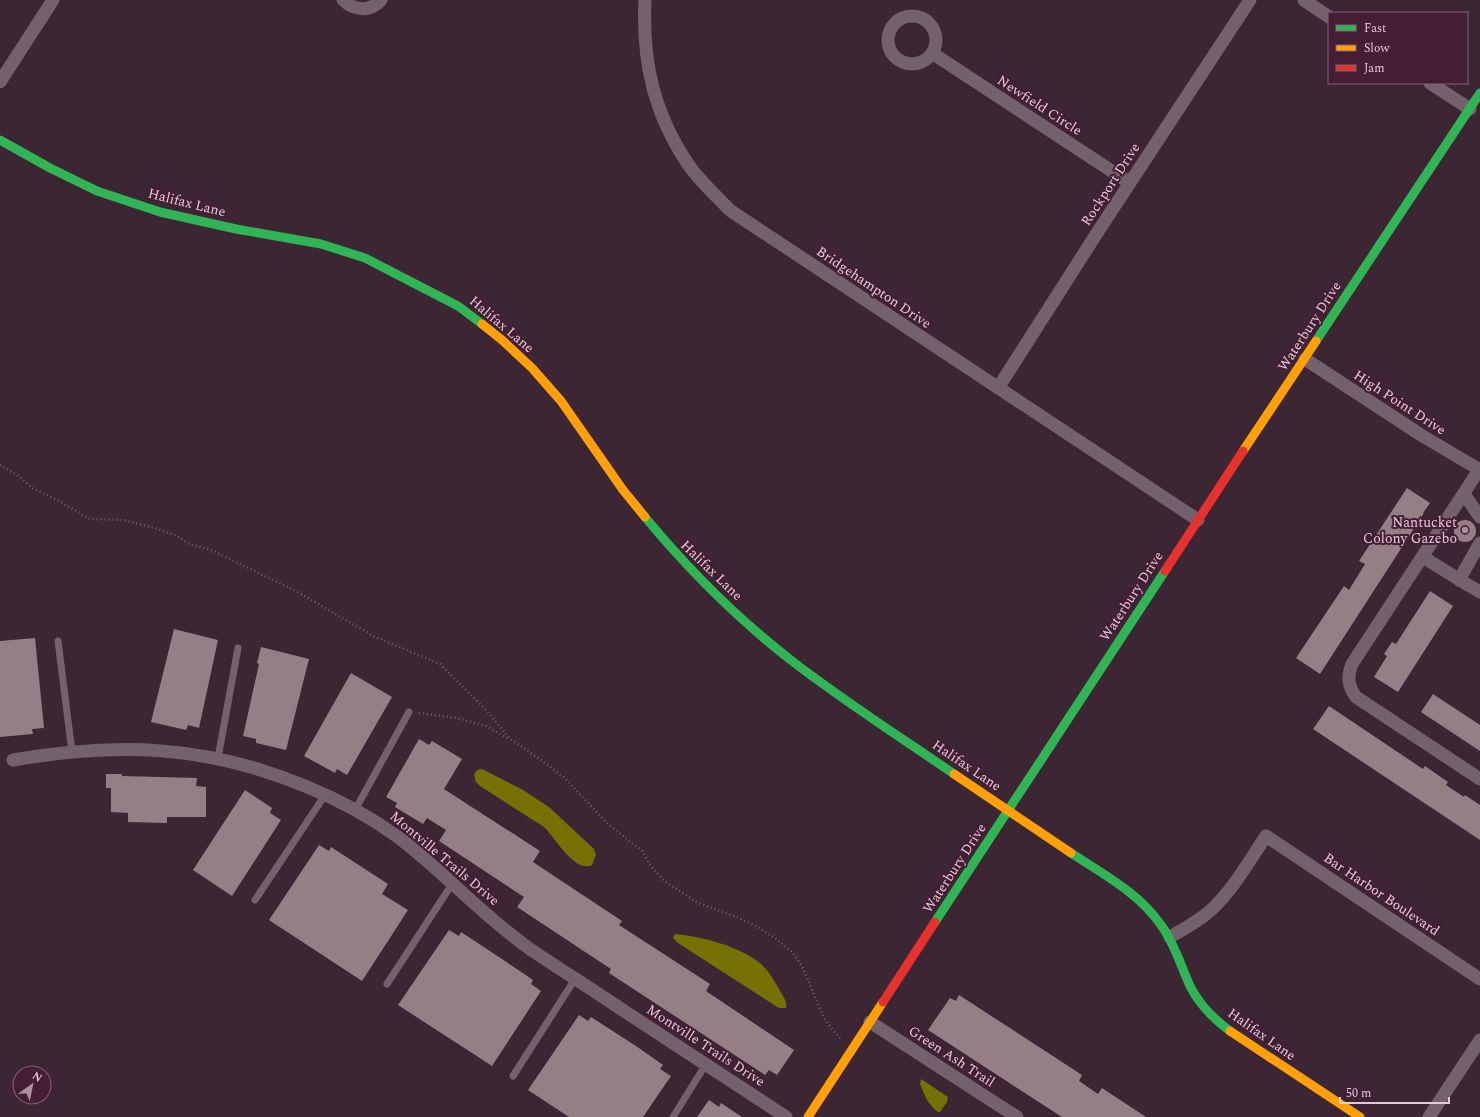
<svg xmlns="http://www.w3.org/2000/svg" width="1480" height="1117" viewBox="0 0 1480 1117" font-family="Spectral,serif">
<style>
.water{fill:#767005}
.building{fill:#967e87}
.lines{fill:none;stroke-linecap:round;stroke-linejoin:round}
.path{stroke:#706069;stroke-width:2.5;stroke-dasharray:1 3;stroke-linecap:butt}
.lane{stroke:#73626b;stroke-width:7}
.street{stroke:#73626b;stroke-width:13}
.fast{stroke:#30b455;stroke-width:9}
.slow{stroke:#ff9f0a;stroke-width:9}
.jam{stroke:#e5322d;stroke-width:9}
.poi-dot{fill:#aa919e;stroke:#451d34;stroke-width:1.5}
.labels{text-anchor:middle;stroke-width:4;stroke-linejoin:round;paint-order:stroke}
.street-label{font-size:14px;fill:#e5cbd8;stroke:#451d34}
.poi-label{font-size:14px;fill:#e5cbd8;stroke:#451d34;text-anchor:end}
</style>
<rect width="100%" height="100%" fill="#3c2633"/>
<!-- water -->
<path class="water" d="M482 769 523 790 549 807 594 849 596 855 592 865C575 874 554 836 544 827L480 786 476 782 474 775 477 770Z
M676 934C703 937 740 946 761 964 768 970 774 980 779 989 782 995 788 1001 786 1008H779L774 1005 678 943 673 938 674 935Z
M921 1079 948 1097 947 1102 940 1112H938C928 1105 924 1094 920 1084Z"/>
<!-- building -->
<path class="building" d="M1407 488 1430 503 1423 513H1424L1320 674 1296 658 1344 586 1349 590 1365 564 1359 561Z
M1454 531a11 11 0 1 1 22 0a11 11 0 1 1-22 0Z
M1430 591 1453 606 1398 692 1374 677 1387 656 1384 654 1392 642 1396 644Z
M174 629 218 640 199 728 188 725 186 730 151 722Z
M35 638 44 728 32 729 33 734 0 737V641Z
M261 647 309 659 286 750 256 743V739L243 736 259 664 257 663Z
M351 673 392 697 347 775 337 769 335 773 304 756Z
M1433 694 1480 725V751L1421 712Z
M1329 706 1423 769 1425 766 1448 782 1446 785 1464 797 1465 795 1480 805V840L1313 729Z
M419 739 429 745 432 741 462 759 444 789 540 851 533 862 622 921 619 925 710 984 706 991 794 1050 777 1075 769 1070 765 1075 609 973 611 969 517 907 524 897 439 841 446 830 427 818 423 824 395 807 397 803 386 797Z
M106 774H122V776L197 778 196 786 206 787V817H167V823L128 822V813L111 812V788H106Z
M245 790 272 808 270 813 281 820 232 896 193 870Z
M319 845 329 851 331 847 388 884 382 894 408 910 362 981 269 920Z
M449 930 459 936 461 932 505 961 533 980 531 984 541 991 492 1066 398 1005Z
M959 995 1082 1075 1079 1081 1098 1094 1102 1088 1146 1117H1062L928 1030 950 998 956 1001Z
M579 1015 588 1021 591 1017 636 1046 663 1065 660 1069 671 1076 643 1117H569L528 1090Z
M709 1100 719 1107 721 1103 742 1117H697Z"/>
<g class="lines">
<!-- path -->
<path class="path" d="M0 465 17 475 34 489 59 501 90 519 124 520 158 529 177 536 189 544 211 550 296 591 373 636 440 664 486 710 510 739 541 760 565 778 608 824 642 851 651 866 664 881 698 903 734 916 754 925 775 938 792 952 802 966 824 1018 833 1030 840 1038
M419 713 457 718 486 726 507 738"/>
<!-- lane -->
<path class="lane" d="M58 641 72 752
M218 758 238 648
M355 810 409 712
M255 900 325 795
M387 984 452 884
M513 1076 575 979
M673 1117 706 1064"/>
<!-- street -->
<path class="street" d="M343 0C354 11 370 12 381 0
M645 0C642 62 654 115 690 167 702 183 717 197 731 211L1198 520
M1304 0 1329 17
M888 40a24 24 0 1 1 48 0a24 24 0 1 1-48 0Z
M932 53 1130 183
M0 82 53 0
M1430 83 1470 109
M1305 359 1421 435 1480 470
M998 388 1097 233 1250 0
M1479 470 1352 664C1347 677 1348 686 1356 697L1480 779
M1465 492 1466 497 1480 517
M1423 557 1468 585 1480 592
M1459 580 1480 543
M13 760C117 742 206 745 305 786 337 799 369 816 398 837 444 872 483 916 530 949 558 968 587 986 615 1005 672 1042 729 1080 786 1117
M1170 937C1184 929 1199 921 1211 910 1233 890 1249 861 1266 836L1480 979
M870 1022 1017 1117
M1429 1117 1480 1040"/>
<!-- fast -->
<path class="fast" d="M0 140 50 168 97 191 160 212 236 229 321 244 365 258 458 306 482 324
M1316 341 1480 93
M645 517C688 569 738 619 792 661 844 701 900 737 954 774
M1071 853C1103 874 1139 893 1161 925 1175 944 1181 967 1191 988 1200 1005 1215 1020 1230 1031
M935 922 1165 571"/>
<!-- slow -->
<path class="slow" d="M482 324 502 340 532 368 561 401 623 490 645 517
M1243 451 1316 341
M954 774 1071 853
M1230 1031 1360 1117
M808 1117 883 1002"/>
<!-- jam -->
<path class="jam" d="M1165 571 1243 451
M883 1002 935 922"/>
</g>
<!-- markers -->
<circle class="poi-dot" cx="1465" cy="530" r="4"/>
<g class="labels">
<!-- street labels -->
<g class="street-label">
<text transform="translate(1040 105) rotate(33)" y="5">Newfield Circle</text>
<text transform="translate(1110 184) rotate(-57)" y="5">Rockport Drive</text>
<text transform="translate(187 202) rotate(14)" y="5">Halifax Lane</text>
<text transform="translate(874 287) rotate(34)" y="5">Bridgehampton Drive</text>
<text transform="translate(502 324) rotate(40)" y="5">Halifax Lane</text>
<text transform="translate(1309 326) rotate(-57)" y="5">Waterbury Drive</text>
<text transform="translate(1400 402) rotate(33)" y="5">High Point Drive</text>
<text transform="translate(712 570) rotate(44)" y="5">Halifax Lane</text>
<text transform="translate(1131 596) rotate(-57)" y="5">Waterbury Drive</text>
<text transform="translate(967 765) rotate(34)" y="5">Halifax Lane</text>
<text transform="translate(445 858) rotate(40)" y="5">Montville Trails Drive</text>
<text transform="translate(954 868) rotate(-57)" y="5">Waterbury Drive</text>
<text transform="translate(1382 894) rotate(34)" y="5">Bar Harbor Boulevard</text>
<text transform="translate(1262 1034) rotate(35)" y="5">Halifax Lane</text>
<text transform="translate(706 1045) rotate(33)" y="5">Montville Trails Drive</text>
<text transform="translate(952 1056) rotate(33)" y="5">Green Ash Trail</text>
</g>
<!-- poi labels -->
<g class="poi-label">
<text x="1457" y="527">Nantucket<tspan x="1457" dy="16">Colony Gazebo</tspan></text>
</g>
</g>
<!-- legend -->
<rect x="1328" y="12" width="140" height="72" fill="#451d34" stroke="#856376"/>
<rect x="1336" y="25" width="20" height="6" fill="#30b455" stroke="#856376"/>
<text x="1364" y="32" font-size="12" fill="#e5cbd8">Fast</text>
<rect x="1336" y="45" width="20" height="6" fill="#ff9f0a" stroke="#856376"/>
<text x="1364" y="52" font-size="12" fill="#e5cbd8">Slow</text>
<rect x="1336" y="65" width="20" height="6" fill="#e5322d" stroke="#856376"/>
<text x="1364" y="72" font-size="12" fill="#e5cbd8">Jam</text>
<!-- north arrow -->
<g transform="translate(32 1085) rotate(33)"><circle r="19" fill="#451d34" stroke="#856376"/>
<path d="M0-3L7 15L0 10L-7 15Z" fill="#aa919e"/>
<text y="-6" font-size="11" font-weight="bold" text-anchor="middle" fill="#e5cbd8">N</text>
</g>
<!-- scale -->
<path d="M1340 1097v6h109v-6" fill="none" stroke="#e5cbd8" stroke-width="2"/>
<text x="1346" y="1097" font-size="12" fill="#e5cbd8" stroke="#451d34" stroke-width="3" paint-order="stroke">50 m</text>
</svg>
